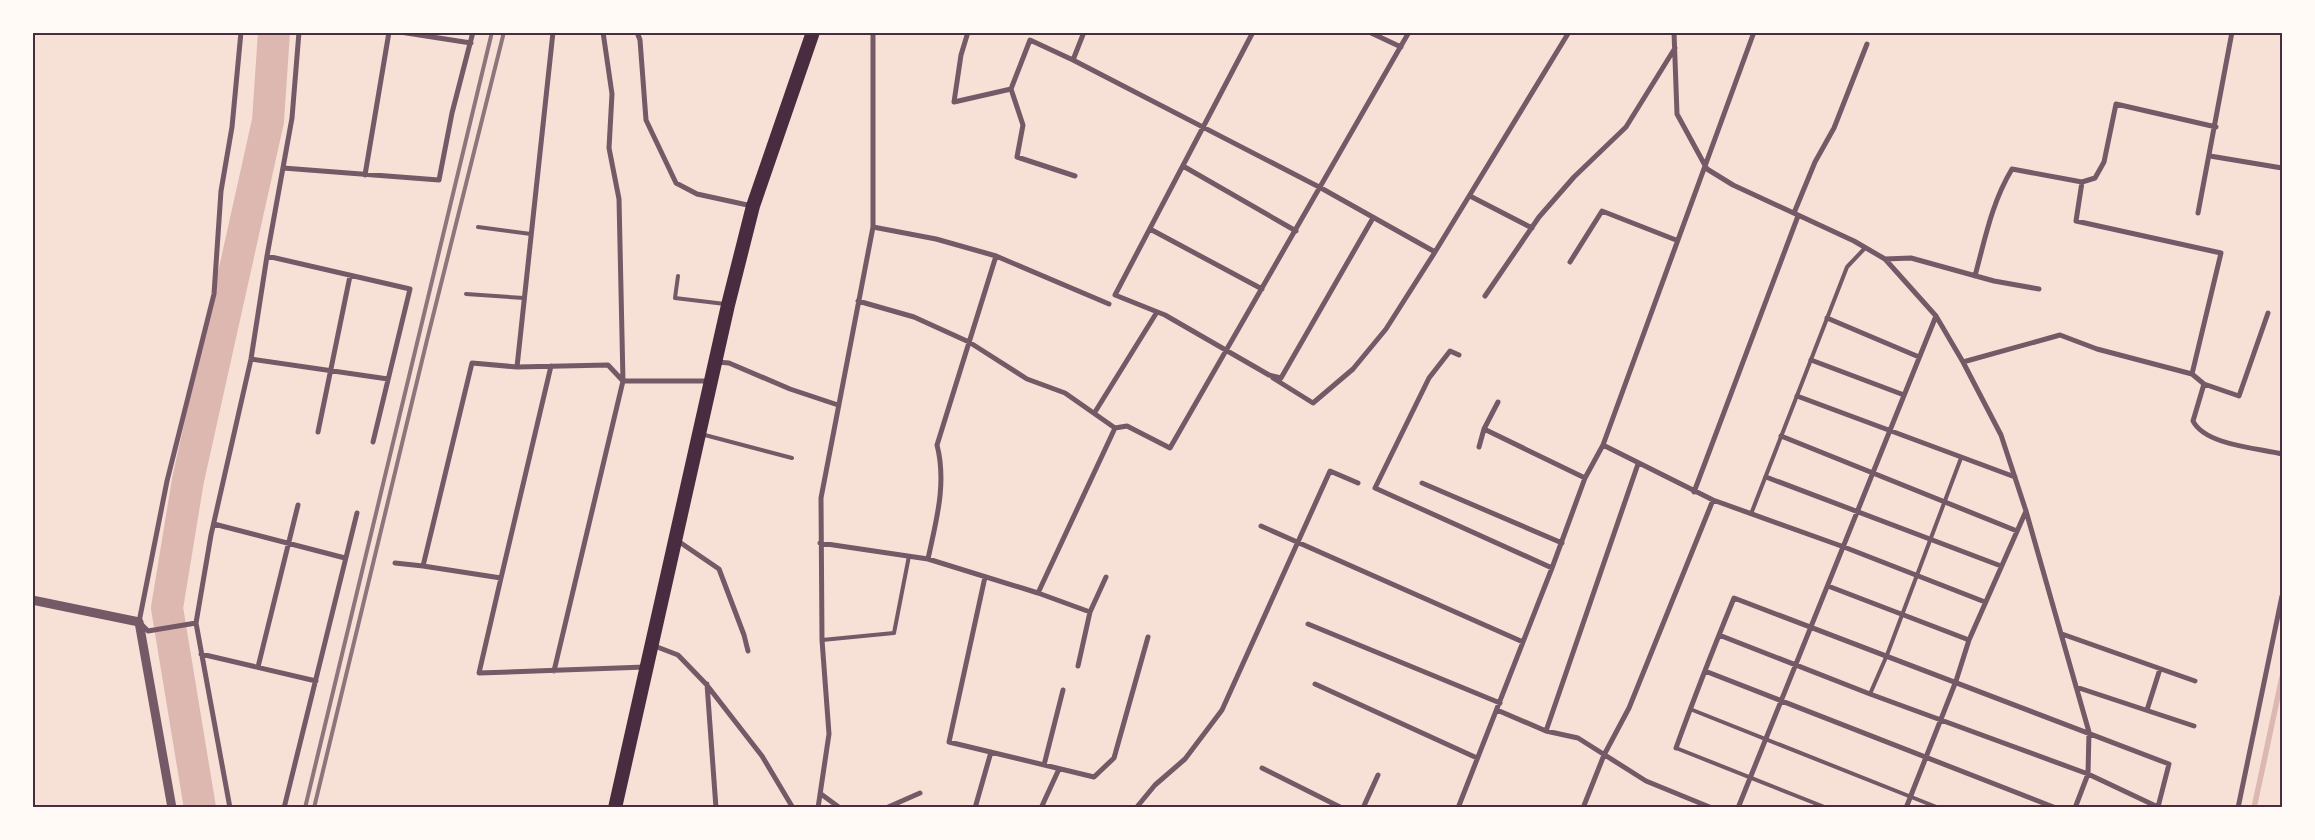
<svg xmlns="http://www.w3.org/2000/svg" width="2315" height="840" viewBox="0 0 2315 840" font-family="Rubik,sans-serif">
<style>
.lines{fill:none;stroke-linecap:round;stroke-linejoin:round}
.stream{stroke:#dcb8b0;stroke-width:5.5}
.river{stroke:#dcb8b0;stroke-width:32}
.service{stroke:#755966;stroke-width:4}
.minor{stroke:#755966;stroke-width:5}
.tertiary{stroke:#755966;stroke-width:9}
.trunk{stroke:#4a2c40;stroke-width:14}
.rail{stroke:#8f747c;stroke-width:4}
.neatline{fill:none;stroke:#4a2c40;stroke-width:2}
</style>
<rect width="100%" height="100%" fill="#f7e1d7"/>
<g class="lines">
<!-- stream -->
<path class="stream" d="M2254 808 2282 677"/>
<!-- river -->
<path class="river" d="M200 808 167 608 188 480 268 121 274 32"/>
<!-- service -->
<path class="service" d="M478 227 531 234
M678 276 675 298 725 304
M466 294 524 298
M701 434 792 458
M1751 514 1847 267 1865 248
M822 640 894 633 909 556
M1870 694 1887 655 1961 458
M1690 709 1939 808
M1676 748 1827 808"/>
<!-- minor -->
<path class="minor" d="M400 32 471 43
M637 32 640 40 646 120 676 183 697 194 752 206
M968 32 961 55 954 102 1011 89 1030 40 1073 60 1321 188 1435 252
M1253 32 1115 295 1165 315 1269 375 1281 378 1373 218
M1369 32 1401 47
M1674 32 1677 114 1707 169 1733 185 1854 241 1885 259 1936 316 1963 362 2001 435 2026 511 2089 732 2088 774 2075 808
M1073 60 1084 32
M1011 89 1023 125 1017 157 1075 176
M2210 156 2282 168
M1183 166 1296 231
M283 168 439 180 452 113 473 32
M365 175 389 32
M2082 182 2076 221 2221 253 2192 374
M1470 196 1532 228
M1794 213 1815 162 1834 128 1867 44
M2198 213 2232 32
M873 227 936 239 996 256 1109 304
M1150 229 1262 289
M267 256 410 289 373 442
M1885 259 1911 258 1994 281 2039 289
M1570 262 1602 211 1676 240
M1975 276C1985 239 1992 202 2012 169L2082 182 2095 178 2104 162 2116 104 2216 127
M1485 296 1539 217 1574 177 1626 127 1675 48
M858 301 914 317 969 342 1027 379 1065 393 1115 428
M1827 318 1919 357
M1459 355 1450 351 1429 378 1375 488 1552 568
M251 359 388 379
M1811 360 1904 395
M717 362 729 363 790 389 838 405
M1963 362 2060 335 2097 349 2192 374 2204 384 2193 421C2205 445 2257 448 2282 454
M517 367 553 32
M1273 378 1313 403 1353 369 1386 329 1435 252 1569 32
M2204 384 2239 396 2268 313
M1797 396 2015 477
M1095 412 1157 312
M1484 429 1585 478
M318 432 350 276
M1781 436 2017 531
M1603 445 1713 500 1844 547 1985 602
M1479 447 1484 429 1498 402
M1766 477 2001 566
M1422 483 1562 543
M1694 492 1798 216
M214 524 345 558
M1261 526 1523 642
M678 541 719 569 744 635 748 651
M820 543 928 559 1038 593 1090 612
M928 559C936 521 947 484 937 445L996 256
M395 563 423 566
M985 577 949 742 1094 777 1114 758 1148 637
M501 578 551 366
M1828 586 1969 640
M1038 593 1115 428 1127 426 1170 448 1409 32
M196 623 148 631 139 622 167 481 214 294 221 191 232 127 241 32
M1308 624 1500 703
M2062 634 2195 681
M652 645 678 655 706 684 762 756 793 808
M201 654 316 681
M1078 666 1090 612 1106 577
M258 667 298 505
M645 667 479 673 501 578 423 566 472 363 517 367 608 365 623 381H709
M554 671 623 381 619 199 609 148 612 94 603 32
M1705 671 2056 808
M707 684 716 808
M1315 684 1477 758
M2076 687 2194 726
M1497 710 1546 731 1578 738 1646 781 1712 808
M2147 710 2160 669
M1546 731 1638 464
M1676 748C1694 698 1714 647 1734 598L2169 764 2158 807 2088 774 1870 694 1719 635
M1044 765 1063 690
M1262 768 1342 808
M821 794 840 808
M230 808 196 623 211 535 251 359 267 256 292 118 299 32
M284 808 357 513
M818 808 829 734 822 640 821 498 873 227V32
M886 808 920 793
M975 808 991 752
M1041 808 1059 769
M1136 808 1155 785 1185 759 1222 710 1330 471 1358 483
M1363 808 1378 775
M1458 808 1552 568 1585 478 1603 445 1754 32
M1583 808 1604 755 1629 708 1713 500
M1738 808 1936 316
M1906 808 1956 681 1969 640 2026 511
M2238 808 2282 596"/>
<!-- tertiary -->
<path class="tertiary" d="M32 600 139 622 172 808"/>
<!-- trunk -->
<path class="trunk" d="M615 808 728 305 753 206 813 32"/>
<!-- rail -->
<path class="rail" d="M305 808 492 32
M314 808 427 340 504 32"/>
</g>
<!-- border -->
<rect width="2315" height="840" fill="none" stroke="#fffaf5" stroke-width="68"/>
<rect x="34" y="34" width="2247" height="772" class="neatline"/>
</svg>
